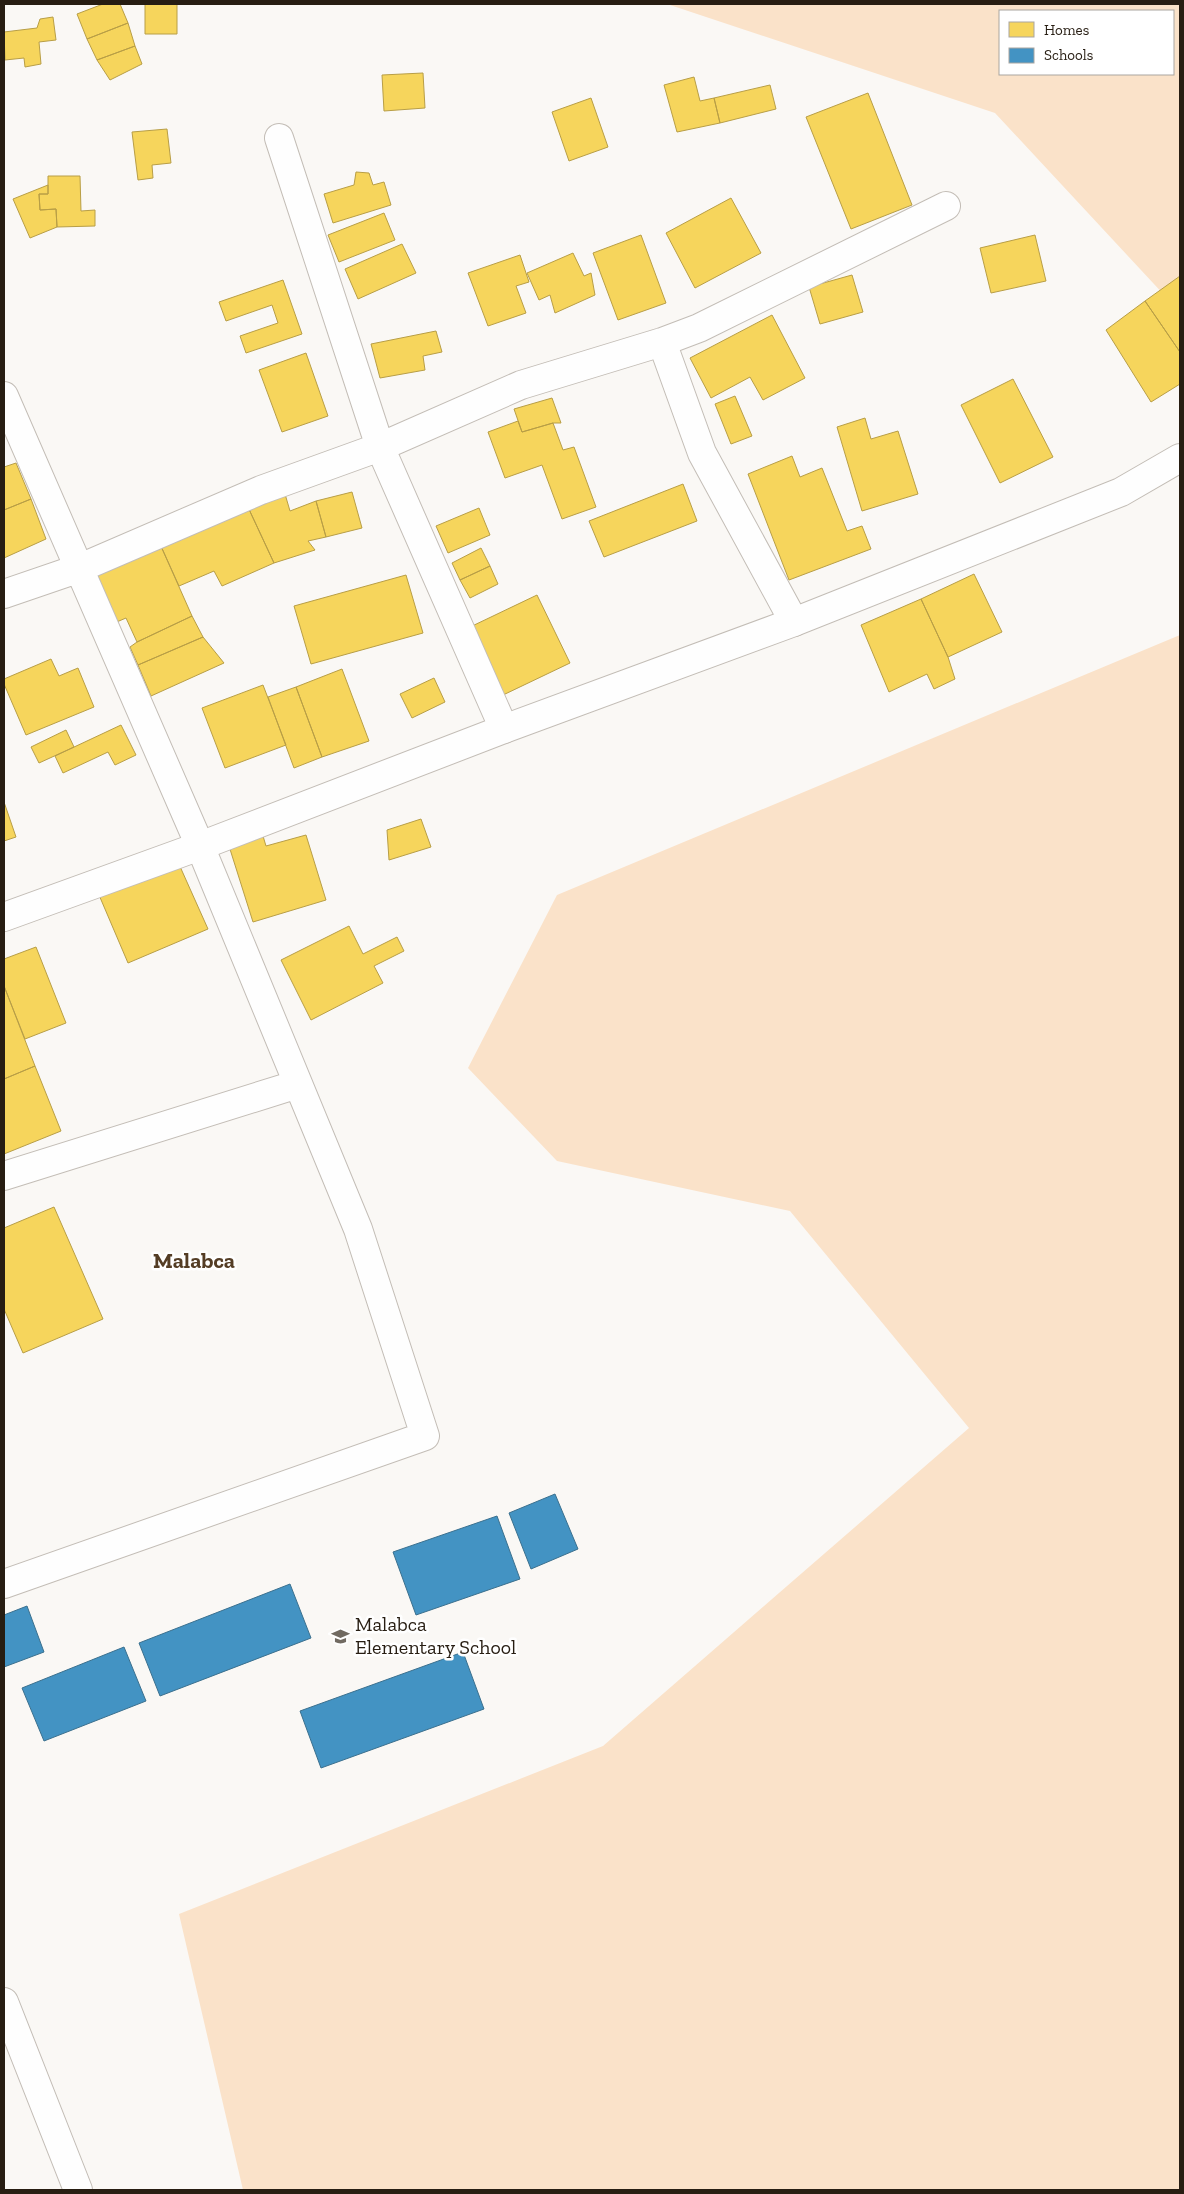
<svg xmlns="http://www.w3.org/2000/svg" width="1184" height="2194" viewBox="0 0 1184 2194" font-family="'Zilla Slab',serif">
<style>
.green{fill:#fae2c9;fill-rule:evenodd}
.homes{fill:#f6d55c;stroke:#b89e46}
.schools{fill:#4393c3;stroke:#3b708e}
.lines{fill:none;stroke-linecap:round;stroke-linejoin:round}
.minor-casing{stroke:#c3bdb6;stroke-width:30}
.tertiary-casing{stroke:#c3bdb6;stroke-width:30}
.minor{stroke:#fefefe;stroke-width:28}
.tertiary{stroke:#fefefe;stroke-width:28}
.labels{text-anchor:middle;stroke-width:5;stroke-linejoin:round;paint-order:stroke}
.poi-label{font-size:20px;fill:#271d12;stroke:#fff;text-anchor:start}
.quarter-label{font-size:22px;font-weight:bold;fill:#543d25;stroke:#fff}
</style>
<rect width="100%" height="100%" fill="#faf8f5"/>
<!-- green -->
<path class="green" d="M667 4H1180V312L995 113ZM1000 11H1173V74H1000Z
M1180 635V2190H243L179 1914 603 1746 969 1428 790 1211 557 1161 468 1068 557 895Z"/>
<!-- homes -->
<path class="homes" d="M103 4H120L128 23 87 39 77 14Z
M145 4H177V34H145Z
M53 17 56 40 39 42 41 64 25 67 24 58 5 60 4 32 37 28 40 19Z
M128 23 135 46 97 60 87 39Z
M135 46 142 64 110 80 97 60Z
M423 73 425 108 384 111 382 75Z
M694 77 700 101 714 98 720 123 677 132 664 85Z
M770 85 776 109 720 123 714 98Z
M868 93 912 205 851 229 806 117Z
M591 98 608 147 569 161 552 112Z
M167 129 171 163 152 165 153 178 138 180 132 132Z
M356 172 369 173 373 185 384 182 391 205 333 223 324 194 354 185Z
M48 176H80L81 211 95 210V226L57 227 56 209 40 210 39 194H48Z
M48 185V194H39L40 210 56 209 57 227 30 238 13 199Z
M731 198 761 253 695 288 666 233Z
M384 213 395 240 339 262 328 235Z
M641 235 666 303 618 320 593 253Z
M1035 235 1046 281 991 293 980 248Z
M402 244 416 273 358 299 345 269Z
M573 253 584 276 591 273 595 295 555 313 550 295 539 300 527 273Z
M520 255 529 282 516 286 526 313 488 326 468 273Z
M852 275 863 312 820 324 809 287Z
M1180 276V352L1145 301Z
M283 280 302 334 246 353 240 336 278 323 272 305 226 321 219 302Z
M1145 301 1180 352V384L1151 402 1106 330Z
M772 315 805 378 763 400 750 377 711 398 690 358Z
M436 331 442 352 423 356 425 370 380 378 371 344Z
M306 353 328 416 282 432 259 370Z
M1013 379 1053 457 1000 483 961 405Z
M735 396 752 436 731 444 715 404Z
M552 398 561 423H553L522 432 514 409Z
M865 418 871 439 898 431 918 494 862 511 837 427Z
M518 421 522 432 553 423 563 450 574 447 596 507 562 519 542 465 505 478 488 432Z
M792 456 800 477 822 468 847 531 862 526 871 549 789 580 748 474Z
M16 463 31 499 4 510V467Z
M683 484 697 521 604 557 589 521Z
M352 492 362 528 326 537 316 501Z
M285 494 290 511 316 501 326 537 308 541 315 550 274 563 247 505Z
M31 499 46 539 4 558V510Z
M247 505 274 563 222 586 214 571 179 586 160 544Z
M479 508 490 535 448 553 436 526Z
M160 544 192 616 137 642 126 618 112 624 90 575Z
M481 548 490 566 460 580 452 563Z
M490 566 498 584 470 598 460 580Z
M974 574 1002 632 948 657 921 599Z
M406 575 423 633 311 664 294 606Z
M537 595 570 663 501 696 468 628Z
M921 599 948 657 955 679 934 689 927 674 889 692 861 625Z
M192 616 203 637 138 665 130 647 137 642Z
M203 637 224 663 151 696 138 665Z
M51 659 59 676 78 668 94 707 26 735 4 684V679Z
M342 669 369 741 322 757 296 687Z
M434 678 445 702 412 718 400 694Z
M263 685 286 745 225 768 202 708Z
M296 687 322 757 294 768 268 697Z
M121 725 136 755 115 765 108 752 63 773 55 756Z
M66 730 74 747 39 763 31 747Z
M4 802 16 837 4 841Z
M421 819 431 847 389 860 387 830Z
M306 835 326 900 253 922 229 846 263 836 266 846Z
M178 862 208 929 128 963 99 895Z
M349 926 363 954 397 937 404 951 374 966 383 983 311 1020 281 960Z
M36 947 66 1023 25 1039 4 986V959Z
M4 986 35 1066 4 1079Z
M35 1066 61 1131 4 1154V1079Z
M54 1207 103 1319 23 1353 4 1309V1228Z"/>
<!-- schools -->
<path class="schools" d="M555 1494 578 1549 531 1569 509 1513Z
M497 1516 520 1579 416 1615 393 1552Z
M290 1584 311 1638 160 1696 139 1643Z
M27 1606 44 1652 4 1667V1615Z
M124 1647 146 1701 44 1741 22 1688Z
M463 1652 484 1709 321 1768 300 1711Z"/>
<g class="lines">
<defs>
<path id="minor" d="M279 138 380 447 504 729
M662 342 702 453 794 622
M4 396 200 846 358 1229 425 1436 4 1584
M4 594 80 568 261 490 380 447 521 385 662 342 699 328 946 206
M4 1176 298 1084
M4 2002 78 2190"/>
<path id="tertiary" d="M4 917 200 846 504 729 794 622 1121 492 1180 458"/>
</defs>
<!-- minor casing -->
<use href="#minor" class="minor-casing"/>
<!-- tertiary casing -->
<use href="#tertiary" class="tertiary-casing"/>
<!-- minor -->
<use href="#minor" class="minor"/>
<!-- tertiary -->
<use href="#tertiary" class="tertiary"/>
</g>
<!-- icons -->
<defs>
<symbol id="school-bare" viewBox="-9 -9 18 18"><path d="M0-5L7-2L0 1L-7-2ZM-4 1L0 2.5L4 1V4Q0 6-4 4Z" fill="#716a61" stroke="#fff" stroke-width="2.5" paint-order="stroke"/></symbol>
</defs>
<g fill-rule="evenodd">
<use href="#school-bare" x="328" y="1624" width="25" height="25"/>
</g>
<g class="labels">
<!-- poi labels -->
<g class="poi-label">
<text x="355" y="1631">Malabca<tspan x="355" dy="23">Elementary School</tspan></text>
</g>
<!-- quarter labels -->
<g class="quarter-label">
<text x="194" y="1268">Malabca</text>
</g>
</g>
<!-- border -->
<rect width="1184" height="2194" fill="none" stroke="#271d12" stroke-width="10"/>
<!-- legend -->
<rect x="999" y="10" width="175" height="65" fill="#ffffff" stroke="#a9a5a0"/>
<rect x="1009" y="22" width="25" height="15" fill="#f6d55c" stroke="#a9a5a0"/>
<text x="1044" y="35" font-size="15" fill="#271d12">Homes</text>
<rect x="1009" y="48" width="25" height="15" fill="#4393c3" stroke="#a9a5a0"/>
<text x="1044" y="60" font-size="15" fill="#271d12">Schools</text>
</svg>
